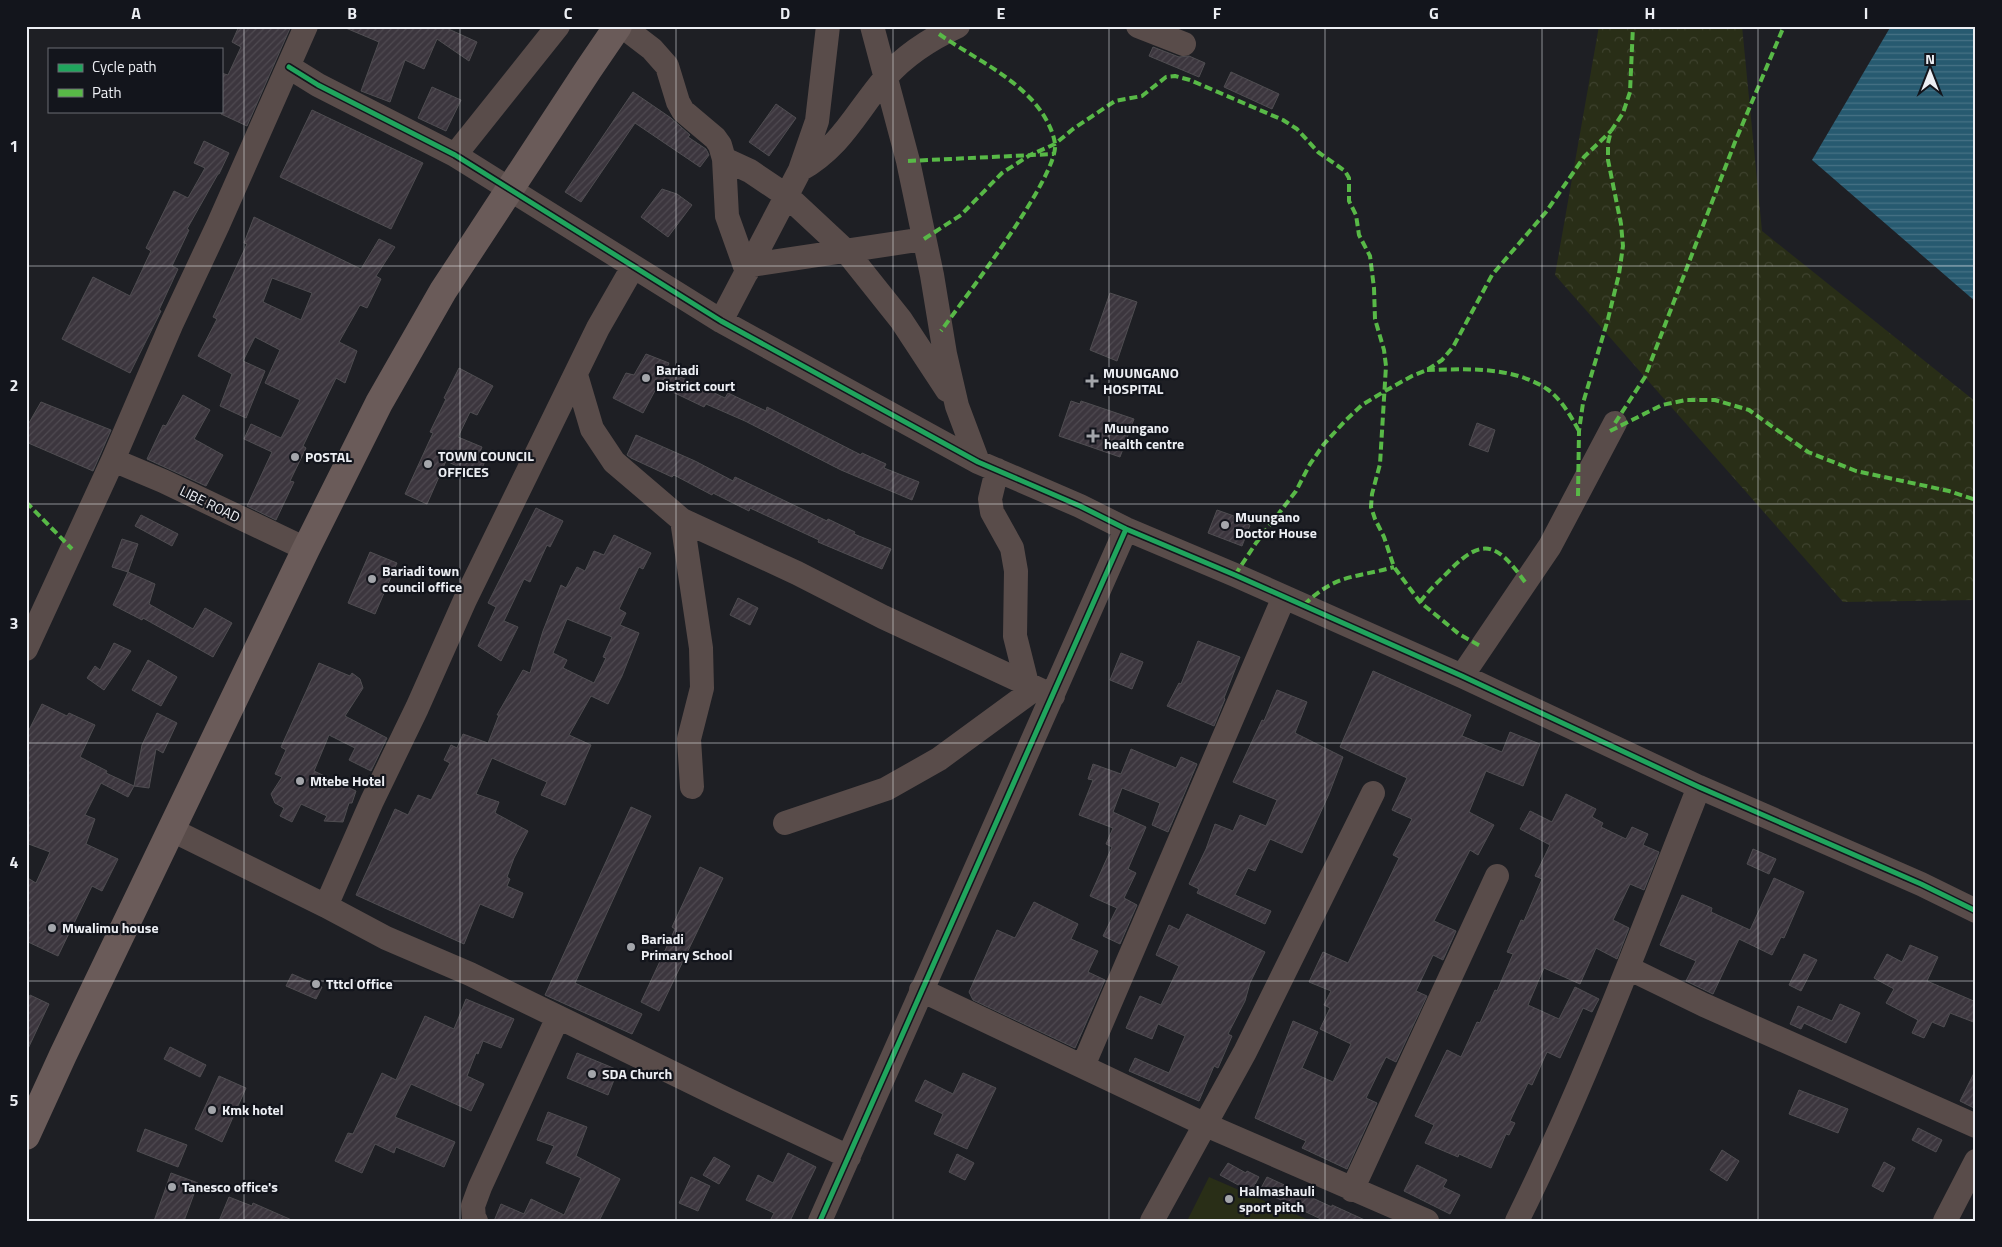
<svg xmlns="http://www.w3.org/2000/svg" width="2002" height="1247" viewBox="0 0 2002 1247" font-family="'Titillium Web',sans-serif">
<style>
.forest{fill:url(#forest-crowns)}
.pitch{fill:#292e17}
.water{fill:url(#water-rules)}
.building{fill:url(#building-hatch);stroke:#4f4d51;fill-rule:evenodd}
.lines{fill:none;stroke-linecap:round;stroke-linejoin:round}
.minor{stroke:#594c4a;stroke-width:24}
.highway{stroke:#6a5b59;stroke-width:28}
.quiet{stroke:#58b947;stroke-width:4;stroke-dasharray:8 4;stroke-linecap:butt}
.cycleway-casing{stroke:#13151c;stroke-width:8}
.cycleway{stroke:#20a55d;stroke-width:5}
.grid{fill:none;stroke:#eceef3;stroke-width:1;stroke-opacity:0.55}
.poi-dot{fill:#a4a6ab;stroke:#13151c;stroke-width:2}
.labels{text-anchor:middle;stroke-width:4.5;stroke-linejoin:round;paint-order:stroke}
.poi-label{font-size:14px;font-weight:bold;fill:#eceef3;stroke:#13151c;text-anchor:start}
.street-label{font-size:14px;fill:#eceef3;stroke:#13151c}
.neatline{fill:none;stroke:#eceef3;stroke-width:2}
.grid-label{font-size:16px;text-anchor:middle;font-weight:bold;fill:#eceef3}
</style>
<defs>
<pattern id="forest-crowns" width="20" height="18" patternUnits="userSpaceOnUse" patternTransform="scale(1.25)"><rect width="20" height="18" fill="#292e17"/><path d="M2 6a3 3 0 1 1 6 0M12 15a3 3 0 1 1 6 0" fill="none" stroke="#3e422e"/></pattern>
<pattern id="water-rules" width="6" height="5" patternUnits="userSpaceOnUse" patternTransform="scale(1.25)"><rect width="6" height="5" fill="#275a70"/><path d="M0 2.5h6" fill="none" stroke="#467285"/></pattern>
<pattern id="building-hatch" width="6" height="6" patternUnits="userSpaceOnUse" patternTransform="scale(1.25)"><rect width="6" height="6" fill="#3c363e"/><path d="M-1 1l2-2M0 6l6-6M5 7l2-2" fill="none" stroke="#4f4a51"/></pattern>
</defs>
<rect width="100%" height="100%" fill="#1e1f24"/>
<!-- forest -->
<path class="forest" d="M1599 26H1742L1762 231 1976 402V600L1843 602 1555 275Z"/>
<!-- pitch -->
<path class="pitch" d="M1209 1177 1311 1221H1187Z"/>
<!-- water -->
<path class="water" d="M1891 26H1976V302L1812 160Z"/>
<!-- building -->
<path class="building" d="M239 26H291L247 126 221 114V73L228 75 241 47 232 42Z
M442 26 477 42 469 61 437 39 424 69 405 60 390 102 361 91 379 42 341 26Z
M1153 47 1179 57 1189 56 1205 63 1199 77 1149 56Z
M1231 72 1279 94 1272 109 1224 87Z
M432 87 461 100 446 131 418 118Z
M633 92 671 118 690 135 688 137 706 149 709 155 700 167 635 123 581 202 565 192Z
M776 104 796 118 769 156 749 142Z
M312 110 423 163 391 229 280 177Z
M204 141 229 153 219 174H218L187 229 189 230 172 266 178 269 159 310 161 311 130 373 62 339 93 277 130 296 151 251 146 248 174 191 188 198 205 168 194 163Z
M662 189 677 194 692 205 668 237 641 217Z
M254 217 361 269 379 239 395 247 376 276 381 279 367 308 360 305 339 342 357 351 345 383 336 378 303 446 306 448 290 481 294 482 276 520 247 506 272 452 244 439 251 424 281 438 300 400 265 383 280 350 255 337 243 361 265 371 246 418 220 406 232 374 198 356 217 319 213 317 247 244 244 243ZM272 278 312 293 301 320 263 302Z
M1110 293 1137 302 1117 361 1090 350Z
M646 354 669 363 666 370 725 398 728 393 766 411 767 407 861 455 862 453 886 464 884 468 919 482 912 500 841 470 745 421 706 404 704 407 658 385 643 413 613 398 626 373 634 375Z
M459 368 493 386 477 415 470 412 458 437 482 447 478 457 485 461 479 476 446 461 427 504 405 494 433 433 430 432 446 399 444 398Z
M183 395 210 410 194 439 223 455 206 486 147 459 163 425 166 426Z
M1071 401 1080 404 1081 401 1134 419 1120 457 1059 436Z
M41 402 111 430 93 471 26 442V428Z
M1477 423 1495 430 1488 452 1469 445Z
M636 435 695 461 733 481 735 477 827 521 828 519 855 532 854 534 891 549 882 569 818 542 819 540 750 508 749 511 713 493 712 495 674 475 672 477 631 458 627 455Z
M536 508 563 521 550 547 547 545 530 582 524 579 504 621 518 627 501 661 478 646 496 607 488 603Z
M1217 510 1234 516 1233 519 1250 525 1242 546 1208 533Z
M141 515 178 534 172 546 135 526Z
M614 535 651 553 643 569 639 567 619 609 626 613 620 625 639 633 622 676 608 704 591 696 569 735 591 745 565 805 541 795 547 782 492 758 476 794 499 802 495 813 528 831 514 858 507 877 510 879 507 886 523 893 513 918 480 904 464 944 356 895 395 809 408 815 418 795 431 800 450 763 444 760 451 745 457 748 463 734 488 743 499 715H497L523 670 530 673 543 631 561 585 566 588 577 567 585 571 594 551 604 555ZM567 619 612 637 603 657 606 658 594 683 563 668 567 660 553 653Z
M122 539 138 544 128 572 112 567Z
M370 552 397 563 375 614 348 603Z
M128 572 155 584 149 604 193 629 205 608 232 623 213 657 143 618 142 620 113 605Z
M738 598 758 608 750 625 730 615Z
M1198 641 1240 657 1224 698 1225 699 1214 726 1167 706 1179 683 1181 684Z
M114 643 131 651 104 690 87 678 95 666 100 670Z
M1121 653 1143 662 1132 689 1110 680Z
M148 660 177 677 161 706 132 690Z
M319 663 350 676 352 673 360 679 363 688 345 716 387 738 371 771 349 760 355 748 329 735 314 771 356 791 352 803H349L343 822 324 821 327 816 301 804 292 822 280 816 284 808 275 803 271 794 282 777 275 774 286 750 281 747Z
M1373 671 1471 715 1462 736 1502 752 1510 732 1540 744 1523 786 1486 771 1469 812 1494 825 1478 855 1470 850 1434 921 1456 931 1443 960 1433 955 1416 991 1427 996 1396 1062 1386 1057 1366 1098 1377 1103 1347 1169 1302 1148 1306 1141 1255 1118 1293 1021 1318 1032 1302 1068 1333 1082 1351 1044 1320 1029 1330 1008 1324 1005 1331 991 1309 982 1323 952 1348 963 1399 858 1393 855 1412 819 1392 810 1407 778 1340 747Z
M1277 690 1307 702 1295 733 1343 757 1329 794 1302 853 1270 839 1255 871 1248 868 1235 895 1271 911 1265 924 1197 893 1199 889 1189 884 1206 849 1215 824 1233 831 1240 815 1266 826 1277 800 1233 782 1262 720 1264 721Z
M42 704 67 716 69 713 95 725 80 757 107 771 106 773 134 786 128 797 101 783 85 815 95 819 86 844 118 859 102 891 92 886 58 956 26 941V877L36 883 50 852 26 843V736Z
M157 713 177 723 163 753 156 749 149 788 134 786 142 745Z
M1131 749 1176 768 1181 757 1197 764 1168 832 1152 825 1160 803 1122 788 1113 812 1146 827 1128 869 1136 873 1124 898 1137 905 1120 944 1103 936 1117 908 1090 896 1112 847 1106 844 1113 828 1079 815 1093 780 1088 779 1093 764 1121 774Z
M1566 794 1596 809 1592 817 1603 823 1601 827 1626 839 1632 827 1648 834 1643 845 1659 852 1644 890 1630 884 1613 920 1629 928 1617 959 1596 948 1580 984 1544 968 1528 1005 1559 1019 1575 987 1599 999 1592 1012 1583 1008 1560 1058 1547 1052 1532 1085 1528 1083 1510 1121 1515 1123 1509 1135 1506 1134 1491 1168 1459 1154 1458 1157 1425 1143 1434 1125 1415 1116 1447 1050 1461 1057 1477 1022 1480 1023 1495 990 1497 991 1513 954 1507 952 1521 920 1524 921 1542 879 1535 876 1550 845 1520 829 1530 811 1552 822Z
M631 807 651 816 575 983 642 1014 632 1034 545 995Z
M1753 849 1776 859 1769 874 1747 864Z
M700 867 723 878 659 1011 641 1002 675 929 672 927Z
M1774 878 1804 892 1784 938 1781 937 1772 955 1739 939 1713 994 1686 981 1696 961 1660 945 1682 895 1712 908 1711 912 1750 930Z
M1034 902 1078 924 1071 939 1098 951 1088 972 1105 980 1075 1048 973 1000 969 992 997 930 1015 938Z
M1187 914 1265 952 1250 983 1245 1001 1228 1034 1232 1036 1218 1068 1214 1066 1199 1101 1129 1071 1135 1058 1169 1073 1185 1036 1158 1024 1152 1039 1126 1028 1140 996 1161 1005 1179 966 1156 955 1169 925 1179 930Z
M1910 945 1938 957 1927 981 1976 1002V1023L1950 1013 1944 1027 1932 1022 1924 1038 1912 1033 1918 1020 1886 1003 1894 989 1874 978 1887 954 1902 962Z
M1804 954 1817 960 1801 991 1789 985Z
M292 974 322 987 316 999 286 986Z
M30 995 49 1004 26 1053V1003Z
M466 999 514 1019 501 1048 483 1041 478 1054 476 1053 467 1076 484 1084 471 1111 411 1084 395 1117 455 1142 444 1167 396 1147 394 1153 375 1144 362 1173 335 1161 348 1133 353 1134 382 1073 396 1080 425 1016 454 1029Z
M1840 1004 1860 1013 1846 1043 1804 1023 1801 1029 1790 1024 1798 1006 1832 1021Z
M170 1047 206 1065 200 1077 164 1059Z
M577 1053 618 1070 608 1095 567 1078Z
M1976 1069V1109L1960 1101Z
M963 1073 996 1088 967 1149 934 1134 943 1114 915 1101 925 1080 953 1094Z
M219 1076 246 1088 222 1142 195 1129Z
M1799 1090 1848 1109 1838 1133 1789 1114Z
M548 1112 587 1127 576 1156 620 1179 599 1221H494L501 1204 524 1214 531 1199 564 1215 581 1178 546 1163 554 1146 537 1140Z
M1918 1128 1942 1140 1936 1152 1912 1140Z
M145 1129 187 1145 178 1167 137 1151Z
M1722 1150 1739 1161 1727 1181 1710 1170Z
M788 1153 816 1167 790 1221H770L774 1213 746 1200 758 1175 773 1183Z
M957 1154 974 1163 965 1180 949 1172Z
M714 1157 730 1166 719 1184 703 1175Z
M1884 1162 1895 1168 1883 1192 1872 1186Z
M1228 1163 1246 1173 1247 1171 1259 1177 1251 1192 1220 1175Z
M1417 1165 1447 1180 1443 1187 1460 1195 1450 1214 1404 1191Z
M171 1173 198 1183 184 1221H154Z
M691 1177 710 1186 698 1211 679 1203Z
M1267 1177 1332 1207V1205L1367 1221H1325L1260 1190Z
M229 1197 252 1206 253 1203 294 1221H219Z"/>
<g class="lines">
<!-- minor -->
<path class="minor" d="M622 26 652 49 667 66 678 102 683 111 715 138 720 145 724 159 727 216 747 272
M872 26 908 161 932 275 945 354 957 406 978 462
M1138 26 1184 44
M289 67 318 85 455 155 721 321 978 462 1080 506 1126 529 1235 575 1462 676 1699 787 1921 884 1976 911
M455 155 558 26
M724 159 750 171 787 196 846 251 901 320 947 390
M800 170C843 145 855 113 886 77 906 54 930 39 958 26
M751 265 924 239
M721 321 800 170 817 121 828 26
M576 375 592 429 614 462 682 520 797 573 883 617 1053 696
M113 460 163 481 306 549
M997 470 990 499 992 512 1012 548 1016 571 1015 636 1027 684
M682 520 701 648 702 688 689 739 692 787
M26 649 113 460 171 325 218 225 306 26
M1462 676 1550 546 1615 423
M785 823 886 789 939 759 1036 688
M172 830 326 906 386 938 470 974 726 1099 849 1157
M326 906 372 801 417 708 465 600 598 328 633 267
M1628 968 1704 1005 1976 1126
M921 990 1206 1125 1427 1221
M1083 1066 1284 597
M1352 1190 1497 876
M476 1221 474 1219 473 1206 480 1187 558 1017
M820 1221 1126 529
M1152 1221 1245 1052 1373 793
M1517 1221C1587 1080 1641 933 1699 787
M1945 1221 1976 1161"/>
<!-- highway -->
<path class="highway" d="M26 1136 63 1055 306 549 379 403 443 291 588 70 618 26"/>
<!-- quiet -->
<path class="quiet" d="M939 34C969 55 1004 71 1030 98 1041 109 1053 128 1055 144 1059 176 963 300 941 331
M908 161 1054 154
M924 239 961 215 1002 173 1030 155 1055 144 1073 129 1115 101 1142 96 1166 77 1175 76 1190 80 1283 120 1297 129 1318 152 1345 171 1349 178V201L1356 215 1359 235 1370 256 1374 288 1375 319 1384 350 1386 366 1380 464 1372 494 1371 507 1375 519 1384 537 1394 567 1420 602 1459 634 1482 647
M1427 370C1466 369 1512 366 1547 389 1561 399 1571 416 1579 431
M1615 423 1645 377 1735 142 1784 26
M1610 431 1662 405 1686 400H1715L1749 410 1808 452 1856 471 1949 491 1976 500
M1578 496 1579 431 1583 403 1608 319 1619 274 1623 246 1621 224 1608 160V143L1611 131 1623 113 1630 92 1633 26
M26 502 72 549
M1235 575 1256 543 1296 491 1310 464 1324 444 1345 421 1362 405 1385 391 1412 376 1427 370 1442 360 1453 347 1492 275 1546 212 1584 157 1611 131
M1420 602C1429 590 1439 581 1449 571 1484 535 1498 545 1525 582
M1304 605C1335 574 1355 578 1394 567"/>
<defs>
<path id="cycleway" d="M289 67 318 85 455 155 721 321 978 462 1080 506 1126 529 1235 575 1462 676 1699 787 1921 884 1976 911
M820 1221 1126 529"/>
</defs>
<!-- cycleway casing -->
<use href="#cycleway" class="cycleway-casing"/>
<!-- cycleway -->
<use href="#cycleway" class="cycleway"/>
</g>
<!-- grid -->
<path class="grid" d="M244 26V1221M460 26V1221M676 26V1221M893 26V1221M1109 26V1221M1325 26V1221M1542 26V1221M1758 26V1221M26 266H1976M26 504H1976M26 743H1976M26 981H1976"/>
<!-- markers -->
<g class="poi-dot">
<circle cx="646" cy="378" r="5"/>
<path d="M1089.5 373.5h5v5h5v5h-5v5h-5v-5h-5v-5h5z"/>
<path d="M1090.5 428.5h5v5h5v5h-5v5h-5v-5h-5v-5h5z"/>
<circle cx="295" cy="457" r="5"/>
<circle cx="428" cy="464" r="5"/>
<circle cx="1225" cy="525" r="5"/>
<circle cx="372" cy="579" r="5"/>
<circle cx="300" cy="781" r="5"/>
<circle cx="52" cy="928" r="5"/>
<circle cx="631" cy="947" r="5"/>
<circle cx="316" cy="984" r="5"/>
<circle cx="592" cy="1074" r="5"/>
<circle cx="212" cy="1110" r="5"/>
<circle cx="172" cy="1187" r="5"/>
<circle cx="1229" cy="1199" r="5"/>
</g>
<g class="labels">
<!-- poi labels -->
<g class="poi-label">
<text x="656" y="375">Bariadi<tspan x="656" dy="16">District court</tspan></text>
<text x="1103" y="378">MUUNGANO<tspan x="1103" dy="16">HOSPITAL</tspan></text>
<text x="1104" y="433">Muungano<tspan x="1104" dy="16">health centre</tspan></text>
<text x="438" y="461">TOWN COUNCIL<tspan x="438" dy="16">OFFICES</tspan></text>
<text x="305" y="462">POSTAL</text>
<text x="1235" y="522">Muungano<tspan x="1235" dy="16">Doctor House</tspan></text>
<text x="382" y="576">Bariadi town<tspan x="382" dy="16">council office</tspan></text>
<text x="310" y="786">Mtebe Hotel</text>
<text x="62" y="933">Mwalimu house</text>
<text x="641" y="944">Bariadi<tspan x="641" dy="16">Primary School</tspan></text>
<text x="326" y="989">Tttcl Office</text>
<text x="602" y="1079">SDA Church</text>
<text x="222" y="1115">Kmk hotel</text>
<text x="182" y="1192">Tanesco office's</text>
<text x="1239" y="1196">Halmashauli<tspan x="1239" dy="16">sport pitch</tspan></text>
</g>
<!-- street labels -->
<g class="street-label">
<text transform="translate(210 504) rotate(26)" y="5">LIBE ROAD</text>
</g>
</g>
<!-- border -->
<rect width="2002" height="1247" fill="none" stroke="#13151c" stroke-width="55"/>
<!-- legend -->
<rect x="48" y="48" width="175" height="65" fill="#13151c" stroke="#6a6c72"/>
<rect x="58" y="64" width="25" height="8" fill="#20a55d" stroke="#6a6c72"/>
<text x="92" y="72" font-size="15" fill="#eceef3">Cycle path</text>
<rect x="58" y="89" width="25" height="8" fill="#58b947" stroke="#6a6c72"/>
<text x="92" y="98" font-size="15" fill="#eceef3">Path</text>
<!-- north arrow -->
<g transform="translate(1930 72)" stroke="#13151c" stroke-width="4" paint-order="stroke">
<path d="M0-4L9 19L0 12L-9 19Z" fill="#eceef3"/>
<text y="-8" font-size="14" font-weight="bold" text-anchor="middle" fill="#eceef3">N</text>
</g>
<rect x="28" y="28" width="1946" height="1192" class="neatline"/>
<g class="grid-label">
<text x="136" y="19">A</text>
<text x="352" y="19">B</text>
<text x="568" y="19">C</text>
<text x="785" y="19">D</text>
<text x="1001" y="19">E</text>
<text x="1217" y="19">F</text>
<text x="1434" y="19">G</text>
<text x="1650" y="19">H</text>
<text x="1866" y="19">I</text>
<text x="14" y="152">1</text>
<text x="14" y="391">2</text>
<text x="14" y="629">3</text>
<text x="14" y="868">4</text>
<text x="14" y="1106">5</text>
</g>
</svg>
